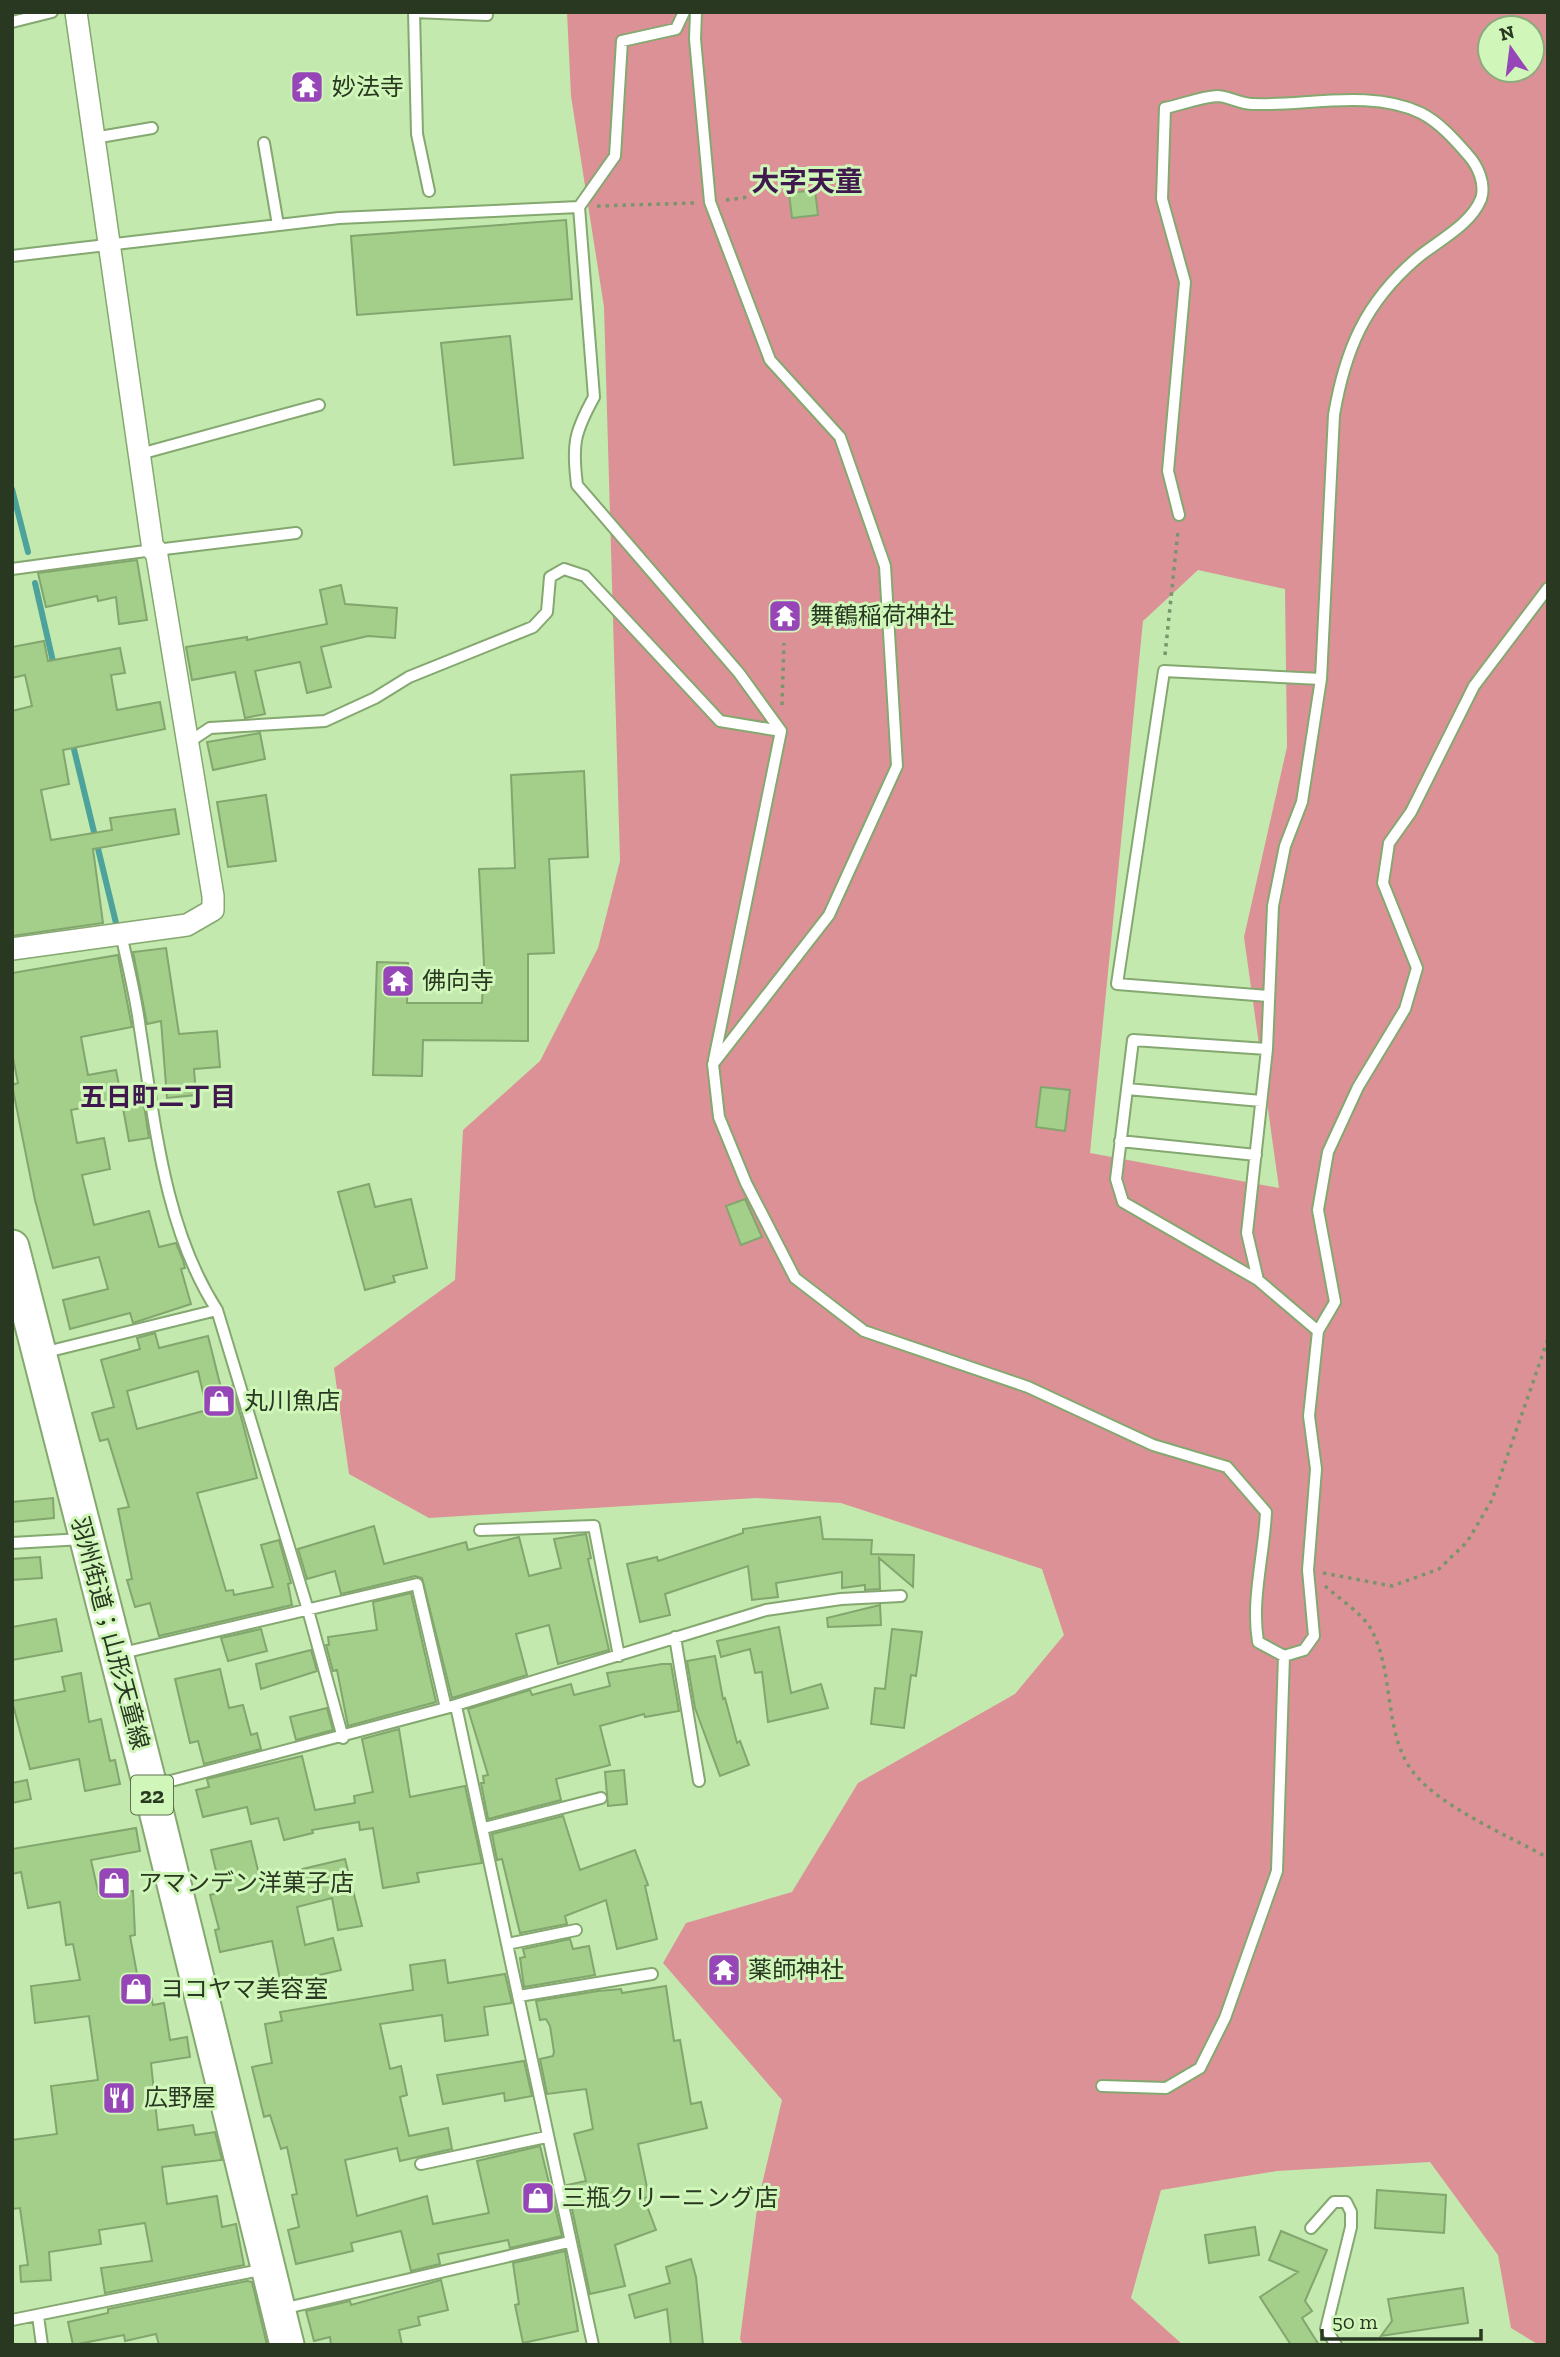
<svg xmlns="http://www.w3.org/2000/svg" width="1560" height="2357" viewBox="0 0 1560 2357" font-family="'Zilla Slab','Noto Sans JP',serif">
<style>
.green{fill:#dc9197;fill-rule:evenodd}
.lines{fill:none;stroke-linecap:round;stroke-linejoin:round}
.stream{stroke:#4da29c;stroke-width:6}
.building{fill:#a3cf8a;stroke:#82a66e;stroke-width:2;fill-rule:evenodd}
.service-casing{stroke:#84a870;stroke-width:14}
.minor-casing{stroke:#84a870;stroke-width:24}
.primary-casing{stroke:#84a870;stroke-width:37}
.path{stroke:#7a956b;stroke-width:3.5;stroke-dasharray:3.5 5;stroke-linecap:butt}
.service{stroke:#fff;stroke-width:10}
.minor{stroke:#fff;stroke-width:21}
.primary{stroke:#fff;stroke-width:33}
.labels{text-anchor:middle;stroke-width:6;stroke-linejoin:round;paint-order:stroke}
.shield{fill:#d0f6ba;stroke:#5b714f;stroke-width:2}
.shield-label{font-size:23px;font-weight:bold;fill:#293821}
.poi-label{font-size:24px;fill:#293821;stroke:#d0f6ba;text-anchor:start}
.street-label{font-size:24px;fill:#293821;stroke:#d0f6ba}
.neighbourhood-label{font-size:26px;font-weight:bold;fill:#3f184e;stroke:#d0f6ba}
.quarter-label{font-size:28px;font-weight:bold;fill:#3f184e;stroke:#d0f6ba}
</style>
<rect width="100%" height="100%" fill="#c3e9ae"/>
<!-- green -->
<path class="green" d="M567 12H1548V2345H1539L1511 2328 1498 2255 1430 2162 1277 2171 1161 2190 1131 2298 1183 2345H743L740 2339 758 2201 782 2100 663 1963 686 1923 792 1892 858 1783 1015 1694 1064 1635 1042 1569 841 1503 756 1498 429 1518 349 1474 334 1368 455 1280 463 1130 540 1061 598 948 620 861 604 307 571 96ZM1490 28H1532V70H1490ZM1198 570 1285 589 1287 747 1244 937 1279 1188 1090 1153 1143 621Z"/>
<g class="lines">
<!-- stream -->
<path class="stream" d="M12 489 28 552
M35 583 54 666
M72 741 116 923"/>
</g>
<!-- building -->
<path class="building" d="M815 190 818 215 792 218 789 193Z
M566 220 572 299 357 315 351 236Z
M510 336 523 458 454 465 441 343Z
M137 560 147 620 119 624 116 597 98 601 97 596 46 607 38 573Z
M341 585 345 604 397 608 395 638 368 636 321 647 331 687 307 693 300 662 255 671 265 714 245 718 235 672 192 680 186 647 247 637V640L327 624 320 590Z
M44 641 48 661 120 648 125 673 111 675 117 710 160 702 165 729 63 750 69 784 41 790 51 840 112 830 110 818 175 809 179 834 93 849 103 923 12 936V711L32 706 25 675 12 678V647Z
M260 733 265 759 213 770 207 742Z
M584 771 588 857 549 859 554 953 528 954V1041L423 1040 422 1076 373 1075 377 962 408 963 407 1003H482L484 964 479 869 515 868 511 775Z
M266 795 276 861 228 867 217 802Z
M166 948 179 1034 217 1031 220 1067 194 1069 196 1095 167 1098 161 1021 147 1024 133 952Z
M118 955 132 1027 81 1037 88 1075 116 1070 122 1100 71 1110 77 1143 104 1138 110 1169 82 1175 94 1225 149 1211 159 1247 176 1243 183 1260 185 1268 181 1269 191 1304 133 1323 130 1313 70 1329 63 1300 108 1289 99 1257 53 1268 35 1200 12 1085 18 1083 12 1053V973Z
M1041 1087 1070 1090 1065 1131 1036 1127Z
M144 1105 149 1138 129 1141 123 1108Z
M369 1184 375 1207 411 1199 427 1268 393 1276 395 1282 365 1290 338 1192Z
M745 1199 762 1237 741 1245 726 1206Z
M155 1333 159 1348 208 1336 221 1388 232 1386 243 1424 257 1478 197 1493 226 1591 233 1590 234 1595 273 1587 261 1545 279 1540 291 1583 288 1584 292 1605 159 1636 150 1603 135 1607 127 1580 132 1579 118 1509 129 1507 108 1439 100 1441 92 1413 114 1407 101 1360 140 1349 137 1338ZM198 1371 207 1410 137 1429 127 1391Z
M53 1498 54 1518 12 1522V1502Z
M820 1517 823 1539 872 1540 871 1554 914 1555 913 1587 879 1558 880 1589 865 1590V1585L842 1588V1572L776 1583 778 1597 752 1600 748 1566 665 1594 670 1615 640 1622 627 1564 657 1557 658 1561 743 1533V1529Z
M374 1526 384 1564 466 1542 468 1550 519 1537 529 1576 561 1568 554 1539 586 1534 591 1558 588 1559 609 1650 558 1664 549 1625 516 1634 527 1675 452 1698 422 1578 415 1576 341 1594 335 1571 307 1579 298 1549Z
M40 1557 42 1578 12 1580V1559Z
M411 1593 436 1702 348 1726 337 1670 333 1671 326 1645H329L328 1637 377 1630 373 1602Z
M880 1605 881 1625 828 1627 827 1618Z
M56 1619 62 1651 12 1660V1627Z
M779 1627 791 1693 821 1684 828 1708 768 1722 762 1672 755 1673 750 1649 721 1657 717 1641Z
M261 1629 267 1651 228 1661 221 1638Z
M892 1629 922 1632 916 1676 911 1675 904 1728 871 1724 875 1688 885 1689Z
M311 1650 317 1671 261 1689 256 1664Z
M715 1656 723 1699 725 1698 737 1743 740 1741 749 1765 720 1776 695 1708 687 1661Z
M662 1664H671L679 1711 645 1717 644 1714 600 1726 610 1765 556 1779 561 1800 488 1819 481 1783H484L483 1776 488 1775 468 1709 530 1690 532 1695 571 1684 574 1695 610 1686 607 1673Z
M220 1669 229 1708 243 1705 251 1735 257 1733 261 1749 204 1764 198 1741 190 1743 175 1679Z
M81 1673 89 1722 101 1719 110 1761 115 1760 120 1784 85 1791 79 1759 30 1769 12 1701 65 1691 62 1677Z
M327 1708 333 1730 296 1740 290 1717Z
M399 1729 410 1797 465 1786 482 1863 417 1873 419 1882 383 1888 373 1828 360 1830 359 1822 312 1830 313 1833 284 1840 278 1818 251 1824 247 1807 203 1817 196 1790 209 1787 207 1779 302 1756 315 1810 355 1803 354 1796 373 1792 362 1739Z
M624 1770 627 1804 608 1806 605 1772Z
M27 1780 31 1799 12 1803V1783Z
M563 1816 580 1870 635 1850 648 1885 645 1886 657 1939 617 1949 606 1900 565 1916 567 1924 520 1933 502 1859 497 1860 492 1834Z
M136 1828 140 1851 91 1860 99 1896 133 1891 135 1935 130 1936 139 1985 148 1983 153 2005 164 2003 170 2040 187 2037 190 2057 151 2063 158 2130 193 2125 195 2135 215 2132 222 2160 162 2167 167 2204 217 2196 222 2227 236 2224 244 2265 105 2293 101 2268 152 2261 145 2223 99 2230 101 2244 49 2252 51 2280 21 2282 20 2266 28 2265 20 2208 12 2209V2140L57 2134 51 2086 98 2080 89 2016 35 2023 31 1986 80 1980 73 1944 66 1945 60 1902 28 1908 21 1872 12 1874V1849Z
M251 1841 260 1879 345 1859 362 1926 338 1930 332 1898 297 1907 305 1945 333 1938 341 1970 281 1984 272 1941 220 1952 215 1930 219 1929 210 1895 221 1892 211 1850Z
M570 1939 573 1949 589 1946 595 1975 524 1987 520 1958 525 1957 523 1949Z
M445 1960 448 1983 505 1974 512 2003 484 2007 488 2035 445 2041 442 2015 380 2024 390 2069 401 2066 407 2095 400 2097 409 2136 448 2128 452 2149 400 2161 397 2148 345 2160 357 2216 427 2196 433 2224 489 2213 477 2161 540 2146 562 2236 510 2248 508 2240 438 2254 440 2264 411 2271 401 2231 351 2243 353 2251 296 2264 288 2230 299 2227 292 2195 297 2194 287 2147 281 2149 270 2115 264 2117 252 2067 272 2063 265 2024 282 2021 280 2012 413 1990 410 1965Z
M666 1986 674 2041 680 2040 691 2104 701 2102 707 2128 638 2144 649 2197 644 2198 656 2230 615 2245 625 2286 590 2294 567 2185 586 2181 574 2134 593 2129 586 2089 547 2094 540 2059 553 2056 554 2052 550 2026 546 2019 540 2020 536 2001 598 1991 621 1989 622 1993Z
M524 2061 532 2096 505 2101 504 2093 443 2104 437 2075Z
M1377 2190 1446 2195 1444 2233 1375 2228Z
M1255 2227 1259 2255 1209 2263 1205 2235Z
M1281 2231 1327 2250 1305 2301 1312 2311 1302 2318 1319 2345H1291L1260 2297 1298 2272 1269 2260Z
M565 2251 578 2331 523 2343 515 2305 519 2304 513 2263Z
M691 2259 696 2277 703 2345H671L667 2309 635 2318 629 2295 670 2283 666 2267Z
M441 2280 448 2310 418 2317 420 2325 399 2330 402 2345H331L330 2337 314 2341 306 2311 350 2301 351 2305Z
M247 2281 252 2282 267 2345H159L156 2334 125 2341 124 2335 73 2345 68 2322 108 2313V2309Z
M1463 2288 1468 2323 1381 2336 1392 2321 1388 2299Z"/>
<g class="lines">
<defs>
<path id="service" d="M414 12 417 134 429 191
M414 12 487 15
M684 12 676 29 622 41 615 156 579 207 594 397C574 433 572 445 577 485L739 673 781 731 714 1060
M696 12 695 39 710 202 770 360 840 437 885 566 897 766 829 915 713 1064 719 1117 746 1183 795 1278 864 1331 1028 1387 1153 1445 1227 1467 1266 1512C1264 1556 1251 1599 1258 1642L1284 1656 1304 1650 1314 1636 1308 1570 1316 1469 1309 1416 1318 1331 1335 1302 1318 1210 1328 1152 1358 1087 1405 1009 1417 968 1383 883 1389 843 1411 812 1474 686 1548 588
M12 22 52 12
M94 138 152 128
M264 143 278 225
M12 256 339 218 579 207
M140 454 319 405
M1179 515 1168 471 1185 282 1162 199 1165 108C1181 105 1200 97 1217 96 1228 96 1240 104 1253 104 1305 106 1371 89 1421 113 1439 122 1455 140 1468 155 1478 166 1486 184 1481 199 1470 226 1437 241 1416 259 1365 303 1345 350 1334 415L1321 679 1302 802 1285 846 1273 906 1267 1049 1247 1233 1258 1280 1318 1331
M156 550 296 533
M12 569 153 550
M189 742 210 728 325 721 375 698 409 677 533 627 547 612 550 577 564 569 585 576 720 721 781 731
M1268 996 1117 984 1164 671 1321 679
M1127 1089 1261 1101
M1120 1141 1256 1155
M1258 1280 1123 1202 1116 1179 1133 1040 1267 1049
M217 1310 308 1610 343 1738
M42 1353 217 1310C164 1228 155 1123 140 1029 136 997 128 966 121 934
M480 1530 594 1526 619 1656
M12 1543 83 1539
M675 1637 699 1781
M118 1654 417 1584 446 1708
M456 1706 593 2345
M152 1786 446 1708 766 1610 841 1599 901 1596
M484 1828 601 1798
M507 1944 576 1930
M519 1996 652 1974
M1102 2086 1166 2088 1200 2068 1225 2018 1277 1871 1284 1656
M421 2164 546 2137
M1311 2228 1334 2202H1346L1351 2212V2227L1326 2329 1336 2345
M282 2309 569 2242
M38 2316 42 2345
M12 2320 265 2269"/>
<path id="minor" d="M12 949 187 925 213 910V896L156 550H153L76 12"/>
<path id="primary" d="M12 1247 150 1786 287 2345"/>
</defs>
<!-- service casing -->
<use href="#service" class="service-casing"/>
<!-- minor casing -->
<use href="#minor" class="minor-casing"/>
<!-- primary casing -->
<use href="#primary" class="primary-casing"/>
<!-- path -->
<path class="path" d="M726 200 749 197
M597 206 694 203
M1165 655 1178 531
M782 705 784 643
M1323 1573 1392 1586 1439 1569 1467 1542 1492 1500 1548 1339
M1325 1586C1338 1598 1362 1613 1371 1629 1395 1673 1383 1733 1413 1772 1441 1808 1508 1835 1548 1858"/>
<!-- service -->
<use href="#service" class="service"/>
<!-- minor -->
<use href="#minor" class="minor"/>
<!-- primary -->
<use href="#primary" class="primary"/>
</g>
<!-- icons -->
<defs>
<symbol id="temple-square" viewBox="-11 -11 22 22"><rect x="-9" y="-9" width="18" height="18" rx="4" fill="#9646b6" stroke="#d0f6ba"/><path d="M0-6L5-2H3V0L6.5 2.5H4V6H1.5V3h-3V6H-4V2.5H-6.5L-3 0V-2H-5Z" fill="#fff"/></symbol>
<symbol id="shop-square" viewBox="-11 -11 22 22"><rect x="-9" y="-9" width="18" height="18" rx="4" fill="#9646b6" stroke="#d0f6ba"/><path d="M-5-2.5h2.3a2.7 3.5 0 0 1 5.4 0H5L5.5 6h-11ZM-1.5-2.5h3a1.5 2.3 0 0 0-3 0Z" fill="#fff"/></symbol>
<symbol id="restaurant-square" viewBox="-11 -11 22 22"><rect x="-9" y="-9" width="18" height="18" rx="4" fill="#9646b6" stroke="#d0f6ba"/><path d="M-5-6h1v4h1v-4h1v4h1v-4h1v5L-1.5 .5V6h-2V.5L-5-1ZM5-6V6H3V1.5H1.5Q1.5-4 5-6Z" fill="#fff"/></symbol>
</defs>
<g fill-rule="evenodd">
<use href="#temple-square" x="288" y="68" width="38" height="38"/>
<use href="#temple-square" x="766" y="597" width="38" height="38"/>
<use href="#temple-square" x="379" y="962" width="38" height="38"/>
<use href="#shop-square" x="200" y="1382" width="38" height="38"/>
<use href="#shop-square" x="95" y="1864" width="38" height="38"/>
<use href="#temple-square" x="705" y="1951" width="38" height="38"/>
<use href="#shop-square" x="117" y="1970" width="38" height="38"/>
<use href="#restaurant-square" x="100" y="2079" width="38" height="38"/>
<use href="#shop-square" x="519" y="2179" width="38" height="38"/>
</g>
<g class="labels">
<!-- shield labels -->
<rect class="shield" x="131" y="1775.5" width="42" height="39" rx="5"/>
<g class="shield-label">
<text x="152" y="1803">22</text>
</g>
<!-- poi labels -->
<g class="poi-label">
<text x="332" y="95">妙法寺</text>
<text x="810" y="624">舞鶴稲荷神社</text>
<text x="422" y="989">佛向寺</text>
<text x="244" y="1409">丸川魚店</text>
<text x="138" y="1891">アマンデン洋菓子店</text>
<text x="748" y="1978">薬師神社</text>
<text x="160" y="1997">ヨコヤマ美容室</text>
<text x="144" y="2106">広野屋</text>
<text x="562" y="2206">三瓶クリーニング店</text>
</g>
<!-- street labels -->
<g class="street-label">
<text transform="translate(110 1633) rotate(75)" y="8">羽州街道；山形天童線</text>
</g>
<!-- neighbourhood labels -->
<g class="neighbourhood-label">
<text x="158" y="1106">五日町二丁目</text>
</g>
<!-- quarter labels -->
<g class="quarter-label">
<text x="807" y="191">大字天童</text>
</g>
</g>
<!-- border -->
<rect width="1560" height="2357" fill="none" stroke="#293821" stroke-width="28"/>
<!-- north arrow -->
<g transform="translate(1511 49) rotate(346)"><circle r="33" fill="#d0f6ba" stroke="#8daa7d" stroke-width="2"/>
<path d="M0-5L12 26L0 18L-12 26Z" fill="#9646b6"/>
<text y="-10" font-size="19" font-weight="bold" text-anchor="middle" fill="#293821">N</text>
</g>
<!-- scale -->
<path d="M1322 2329v10h159v-10" fill="none" stroke="#293821" stroke-width="3.5"/>
<text x="1332" y="2329" font-size="21" fill="#293821" stroke="#d0f6ba" stroke-width="5" paint-order="stroke">50 m</text>
</svg>
